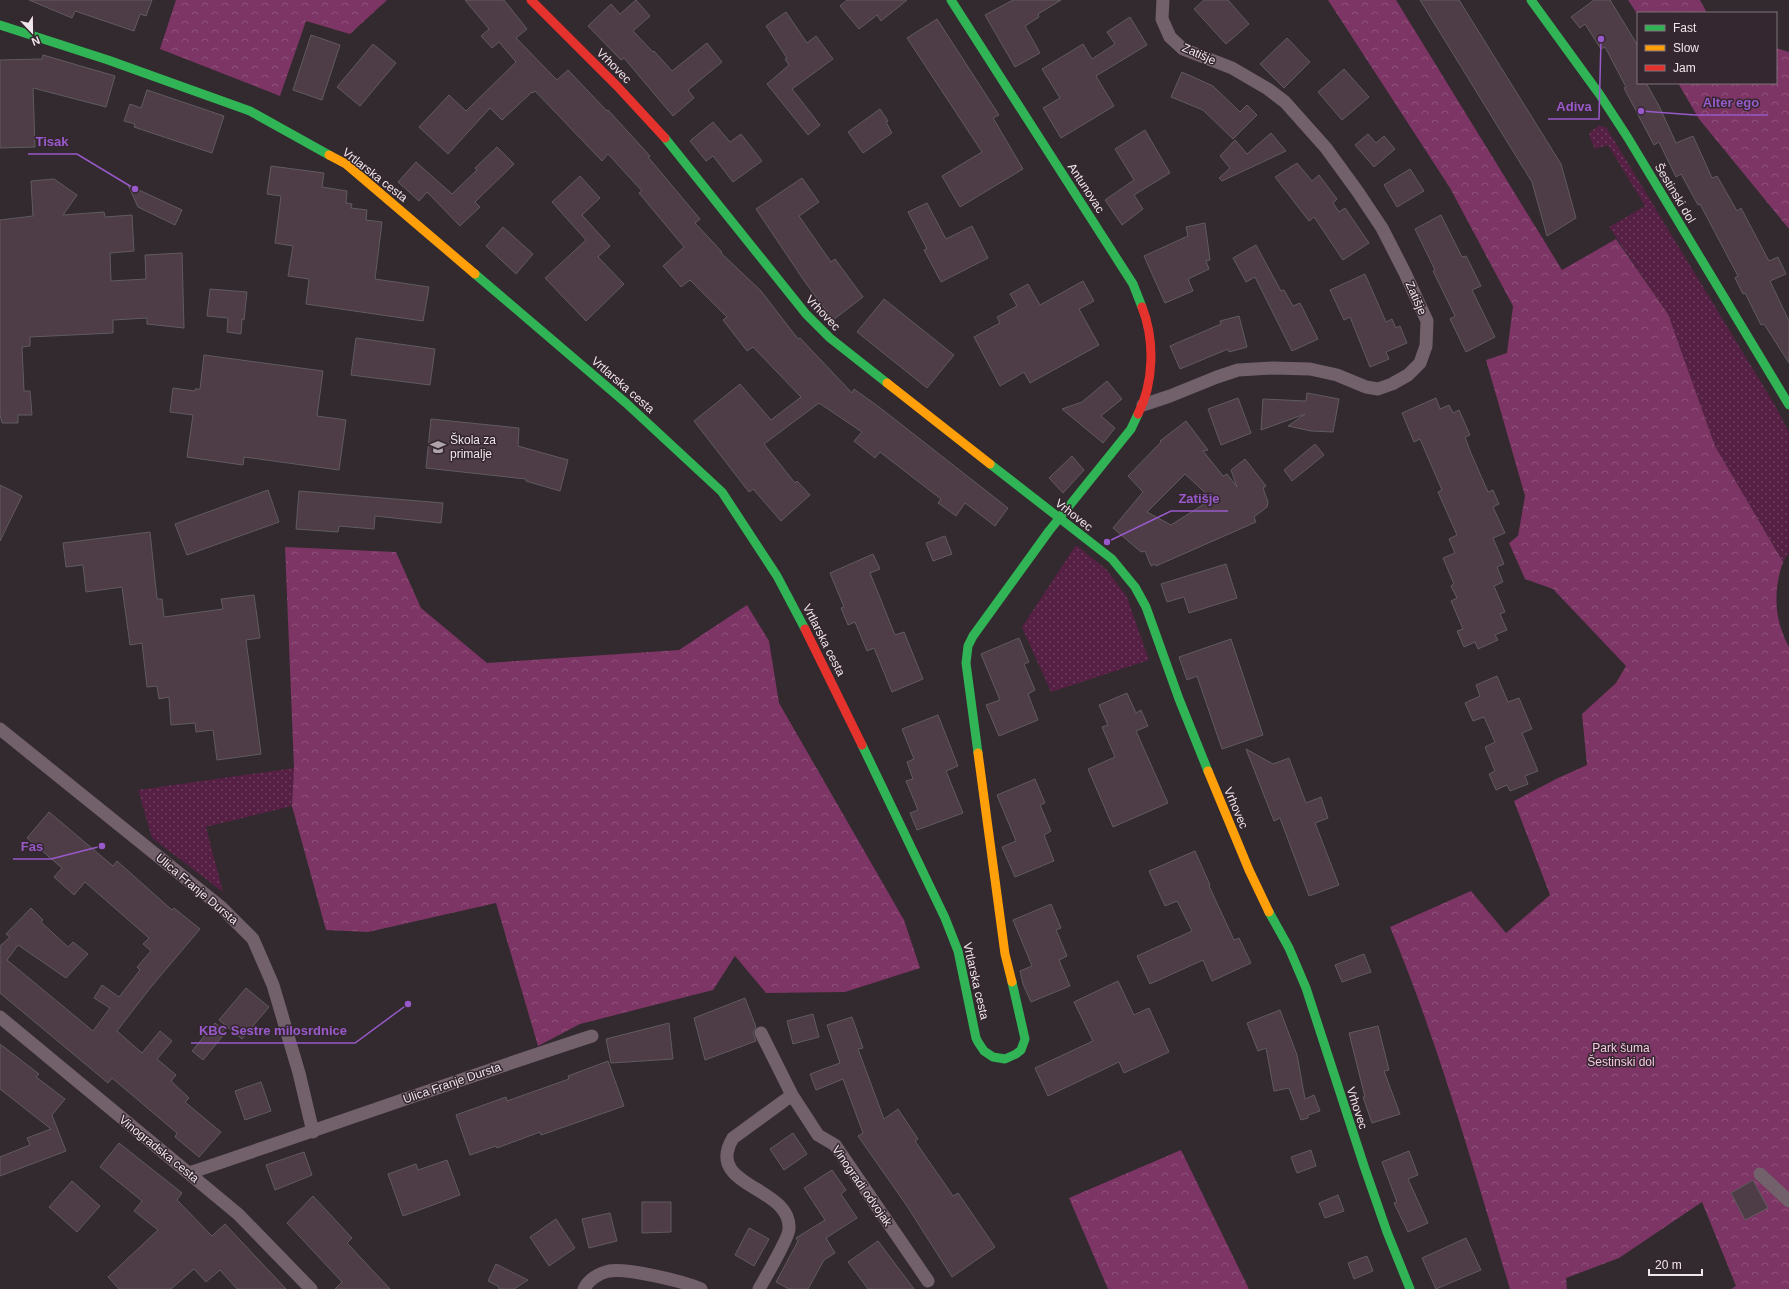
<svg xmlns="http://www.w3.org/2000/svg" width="1789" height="1289" viewBox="0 0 1789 1289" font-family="Arial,sans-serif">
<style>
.grass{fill:url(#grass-dots)}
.forest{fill:url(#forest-crowns)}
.building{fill:#4e3c47;stroke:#615b5e;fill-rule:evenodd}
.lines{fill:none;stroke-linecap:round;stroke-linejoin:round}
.street{stroke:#72606a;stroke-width:13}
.fast{stroke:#30b455;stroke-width:9}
.slow{stroke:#ff9f0a;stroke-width:9}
.jam{stroke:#e5322d;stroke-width:9}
.labels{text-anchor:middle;stroke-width:3;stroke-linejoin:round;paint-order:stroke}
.street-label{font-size:12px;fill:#f0e6eb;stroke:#35272f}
.poi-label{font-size:12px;fill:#f0e6eb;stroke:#35272f;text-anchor:start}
.park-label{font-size:12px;fill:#f8c9e4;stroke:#35272f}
.leader{fill:none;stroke:#985aca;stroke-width:1.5}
.callout-dot{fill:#985aca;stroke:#35272f;stroke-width:1.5}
.callout-label{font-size:13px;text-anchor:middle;font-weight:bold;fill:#985aca;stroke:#35272f;stroke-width:3;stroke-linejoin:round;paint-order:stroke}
</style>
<defs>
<pattern id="grass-dots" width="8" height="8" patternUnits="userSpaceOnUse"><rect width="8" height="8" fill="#552043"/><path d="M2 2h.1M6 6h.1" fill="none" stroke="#6e405e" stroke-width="1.8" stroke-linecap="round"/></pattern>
<pattern id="forest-crowns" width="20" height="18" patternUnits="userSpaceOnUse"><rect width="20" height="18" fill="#7c3564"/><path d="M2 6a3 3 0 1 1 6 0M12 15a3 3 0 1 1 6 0" fill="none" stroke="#8f527a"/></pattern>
</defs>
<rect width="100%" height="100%" fill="#322a2e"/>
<!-- grass -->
<path class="grass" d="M1599 126 1606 127 1776 407 1789 432V553L1783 562 1715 446 1668 314 1609 227 1645 206 1608 145 1595 149 1589 135 1591 131Z
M1076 545 1107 570 1127 597 1149 660 1051 692 1022 627Z
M294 768 292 806 206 827 223 892 152 838 138 790Z"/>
<!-- forest -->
<path class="forest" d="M176 0H387L350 34 306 21 280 96 160 49Z
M1328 0H1396L1562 270 1616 239 1668 314 1715 446 1783 562C1773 591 1774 620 1789 647V1289H1731L1736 1286 1702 1202 1619 1258 1566 1278 1567 1289H1510C1473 1168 1439 1044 1390 927L1471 891 1506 933 1550 895 1514 801 1558 778 1587 765 1582 714 1616 683 1626 666 1553 589 1525 579 1509 543 1518 536 1525 496 1486 360 1507 353 1513 306 1450 188Z
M1628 0H1700L1707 13H1638V15Z
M1776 48 1789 52V229L1699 119 1678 83H1776Z
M285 547 396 552 421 608 487 663 679 650 747 605 769 641 779 703 904 920 920 968 845 992 766 993 735 956 713 990 580 1024 538 1046 496 903 368 932 326 930 292 806 294 768Z
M1181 1150 1249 1289H1108L1069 1198Z"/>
<!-- building -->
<path class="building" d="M29 0H152L146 16 140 14 134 31 75 11 72 18Z
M465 0H504L527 29 516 38 557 80 568 70 607 111 608 110 650 156 648 157 700 219 695 223 722 252 721 253 761 291 798 339 800 338 852 393 854 389 879 407 1008 508 995 526 965 503 956 516 938 503 941 499 880 452 875 458 854 441 862 432 819 403 764 444 795 483 797 481 810 495 781 521 753 489 749 492 694 421 740 384 771 420 801 397 753 347 747 351 723 320 727 317 690 280 681 287 663 266 684 247 639 193 642 191 608 154 602 161 535 91 533 93 532 92 502 120 490 108 448 154 419 127 449 95 466 111 516 62 499 42 492 48 481 36 489 29Z
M636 0 650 16 633 31 653 52 654 51 672 71 707 43 722 62 688 90 694 98 673 116 624 58 621 60 588 26 611 4 620 14Z
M847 0H907L881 21 877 15 859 29 840 6Z
M1013 0H1061L1038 14 1039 17 1025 26 1040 53 1015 67 985 15Z
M1204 0H1228L1249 24 1226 44 1194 9Z
M1420 0H1459L1561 164 1576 218 1547 236 1532 182Z
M1594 0H1610L1638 46V83H1646L1659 106 1676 143 1693 136 1712 178 1717 176 1737 211 1741 208 1769 261 1778 257 1786 274 1770 281 1789 321V363L1764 324 1761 325 1745 293 1743 294 1735 278 1738 276 1700 204 1698 205 1681 174 1676 177 1659 142 1654 145 1624 88 1626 87 1605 47 1601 49 1585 24 1580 28 1571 17Z
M786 12 807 43 816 36 833 59 792 89 820 125 808 135 767 84 789 65 785 59 787 58 766 26Z
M1130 17 1147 45 1096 76 1114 106 1061 138 1043 108 1060 98 1042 69 1083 44 1092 59 1115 44 1107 32Z
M937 19 999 115 993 118 1023 169 960 207 942 176 982 152 907 38Z
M311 35 340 45 322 100 293 90Z
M1287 38 1310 62 1284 88 1260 64Z
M373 44 396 63 360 106 337 87Z
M43 55 115 76 106 107 33 88 35 147 0 148V60L42 59Z
M1344 69 1369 97 1342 120 1318 92Z
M1182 72 1213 86 1240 112 1247 105 1257 115 1233 139 1203 110 1171 97Z
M147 90 224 116 212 153 134 127 135 124 124 121 130 104 141 108Z
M880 109 888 121 886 122 892 133 863 153 848 132Z
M713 122 730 142 741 134 762 161 733 182 713 156 706 161 690 141Z
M1145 130 1170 173 1134 195 1143 209 1122 225 1105 200 1134 180 1115 149Z
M1271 133 1286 151 1222 181 1219 178 1230 168 1220 156 1235 140 1247 154Z
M1368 134 1376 143 1384 136 1395 149 1374 167 1355 145Z
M497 147 514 164 475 202 480 207 460 226 427 192 419 201 398 182 416 162 452 194 477 170 475 168Z
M1297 163 1312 181 1319 175 1337 199 1333 203 1339 212 1345 208 1369 243 1343 260 1314 217 1309 221 1275 177Z
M271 166 324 173 322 187 347 191 346 203 352 204 351 208 367 210 366 220 382 222 375 279 429 287 423 321 306 304 309 279 288 276 293 246 275 243 281 196 267 194Z
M1410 169 1424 191 1397 207 1384 185Z
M580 176 600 198 582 215 610 246 598 257 624 284 586 321 545 278 586 240 552 202Z
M802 178 819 202 799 216 831 262 835 259 863 297 833 320 805 282 756 209Z
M54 179 77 195 63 215 104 212 105 217 132 215 134 251 110 253 111 281 146 279 145 255 182 253 184 328 147 324V318L113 320V333L30 337V346L22 347 24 391H30L32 415H18V423H2L0 415V220L33 216 31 181Z
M128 185 182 210 175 225 138 207Z
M927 203 946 239 972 226 988 258 941 282 924 250 927 249 908 212Z
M1441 215 1462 257 1466 256 1481 286 1472 290 1495 337 1466 352 1450 319 1455 316 1433 271 1435 270 1415 229Z
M1205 223 1210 260 1206 261 1209 269 1188 279 1193 291 1165 303 1144 256 1188 236 1186 227Z
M503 227 533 254 516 274 486 246Z
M1256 245 1281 291 1284 290 1293 306 1300 303 1318 339 1292 351 1255 277 1246 282 1233 258Z
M1365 274 1386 322 1392 319 1396 328 1400 326 1407 343 1386 352 1389 359 1370 367 1350 317 1344 320 1330 290Z
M1083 281 1094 301 1079 309 1099 345 1030 383 1024 372 1000 386 974 337 1000 323 997 317 1017 306 1010 294 1028 284 1040 305Z
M210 289 247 292 244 320 242 319 241 334 227 332 228 318 207 316Z
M884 299 954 355 927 388 857 332Z
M1239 316 1247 347 1229 352 1228 349 1180 369 1170 346 1221 324 1220 321Z
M356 338 435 349 430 385 351 375Z
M204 355 323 371 317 416 346 420 339 470 244 457 243 465 187 457 193 415 170 412 173 388 195 391V389H200Z
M1107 381 1122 399 1101 416 1115 428 1103 443 1062 409 1082 402Z
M1307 393 1339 399 1333 432 1311 431 1288 426 1305 414 1261 430 1263 399 1306 401Z
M1238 398 1251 433 1221 445 1208 409Z
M1436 398 1440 409 1449 405 1453 413 1459 410 1470 435 1465 437 1470 451 1488 492 1493 490 1499 504 1493 507 1505 533 1493 538 1504 564 1497 567 1503 582 1494 586 1505 612 1500 614 1507 630 1495 635 1498 640 1478 649 1475 642 1464 647 1457 631 1463 629 1451 601 1457 598 1451 586 1454 584 1443 558 1455 553 1449 539 1457 535 1438 492 1442 490 1420 439 1414 442 1402 413Z
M431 419 519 428 518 446 568 460 560 491 526 481V479L426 468Z
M1186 421 1208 450 1203 451 1223 476 1227 474 1237 487 1231 470 1245 459 1266 486 1263 488 1268 502 1267 507 1254 517 1256 522 1156 566 1155 564 1151 566 1145 551 1141 552 1113 528 1143 492 1128 476 1161 442 1160 441ZM1185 474 1212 499 1171 525 1147 512Z
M1315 444 1324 455 1292 481 1284 470Z
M1072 456 1084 470 1063 493 1049 478Z
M0 485 22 496 0 541Z
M268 490 279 522 187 555 175 524Z
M299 491 443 503 441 523 375 516 374 529 339 526 338 532 296 529Z
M150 532 157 599H162L164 617 223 609 221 599 254 595 260 638 246 640 261 754 217 760 213 730 196 732 195 723 171 725 169 697 159 699 157 686 147 687 142 643 130 645 122 587 86 592 83 565 66 567 63 543Z
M945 536 952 554 933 561 926 543Z
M873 554 880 569 870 573 895 635 904 632 923 679 892 692 874 648 867 651 855 622 848 625 841 608 844 607 830 573Z
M1226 564 1237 598 1189 613 1184 597 1167 602 1161 584Z
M1019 638 1029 662 1024 664 1035 690 1028 694 1038 720 999 736 986 705 1000 700 981 654Z
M1231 639 1263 735 1222 749 1197 676 1187 680 1179 657Z
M1497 676 1508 702 1519 698 1532 729 1522 733 1538 771 1525 776 1528 784 1510 791 1507 785 1496 790 1489 774 1495 771 1485 747 1495 742 1484 717 1473 721 1465 703 1480 696 1476 685Z
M1127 693 1136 713 1141 710 1148 726 1136 731 1168 803 1113 827 1088 769 1115 757 1102 727 1108 725 1099 705Z
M938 715 958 766 946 771 963 813 917 830 910 813 918 810 906 781 913 779 907 762 914 759 902 729Z
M1246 749 1273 764 1289 758 1306 803 1321 797 1328 818 1315 823 1339 885 1309 896 1280 818 1274 821Z
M1035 779 1045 803 1040 805 1051 831 1044 835 1054 861 1015 877 1002 847 1016 841 997 795Z
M49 812 113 866 117 861 172 910 174 908 200 929 151 987 117 1031 142 1053 160 1031 172 1041 157 1059 176 1075 171 1081 189 1098 185 1102 221 1132 199 1157 175 1137 177 1133 112 1078 108 1083 0 993V946L10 937 6 934 31 908 43 920 41 922 68 947 73 942 88 954 66 978 18 945 7 960 93 1031 110 1008 94 998 102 985 119 997 140 970 137 967 151 951 143 944 149 938 85 882 74 895 54 877 62 868 27 838Z
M1195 851 1210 885 1209 886 1234 940 1239 938 1251 963 1212 981 1203 960 1150 984 1137 956 1192 931 1177 901 1165 906 1149 871Z
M1051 904 1061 928 1056 930 1067 956 1059 960 1070 986 1031 1002 1023 984 1020 971 1032 966 1013 920Z
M1364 954 1371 972 1342 982 1335 965Z
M1118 981 1134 1015 1149 1008 1169 1052 1124 1073 1119 1062 1048 1096 1035 1068 1093 1041 1074 1002Z
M246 988 269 1007 242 1039 219 1020Z
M745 998 756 1027 753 1033 756 1041 705 1060 694 1018Z
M1280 1010 1297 1055 1305 1099 1314 1095 1320 1111 1308 1115V1118L1301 1120 1289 1088 1274 1091 1266 1048 1258 1051 1247 1023Z
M813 1014 819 1037 793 1044 787 1021Z
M852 1017 863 1048 858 1049 884 1119 898 1109 918 1139 915 1141 953 1196 958 1193 995 1247 952 1277 907 1206 858 1136 863 1133 843 1079 816 1090 810 1074 840 1063 827 1025Z
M215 1023 226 1032 203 1060 192 1051Z
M669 1023 673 1059 611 1063 606 1039Z
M1378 1026 1389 1070 1384 1071 1400 1114 1372 1123 1363 1097H1365L1349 1033Z
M0 1044 39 1074 36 1077 65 1099 52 1115 66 1151 0 1176V1157L30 1145 27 1138 51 1129 0 1089Z
M608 1061 624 1106 541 1135 540 1132 497 1148 496 1146 470 1155 456 1115 506 1097 507 1101 569 1079 568 1076Z
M261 1082 271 1111 245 1120 235 1091Z
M793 1133 807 1154 784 1170 770 1149Z
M119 1143 182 1193 177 1200 212 1236 225 1224 286 1289H237L220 1270 206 1282 194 1269 171 1289H119L108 1277 158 1230 134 1211 142 1201 100 1167Z
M1311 1150 1316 1166 1297 1173 1291 1157Z
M1409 1151 1418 1175 1408 1179 1428 1223 1408 1232 1394 1203 1397 1202 1382 1162Z
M304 1152 312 1175 275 1190 266 1165Z
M447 1160 460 1195 403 1216 388 1174 416 1164 418 1170Z
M832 1170 846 1190 841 1194 857 1218 826 1238 835 1253 824 1260 808 1289H789L776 1282 798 1241 796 1238 825 1220 804 1188Z
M1753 1180 1768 1208 1745 1220 1731 1193Z
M72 1181 100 1206 77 1232 49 1207Z
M1338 1195 1344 1211 1325 1218 1319 1203Z
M313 1196 352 1238 347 1243 390 1289H335L342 1282 287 1223Z
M642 1202H671V1232L642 1233Z
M610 1213 617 1241 589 1248 582 1219Z
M556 1219 575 1248 549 1266 530 1237Z
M749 1228 769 1239 754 1266 735 1255Z
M1466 1238 1481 1270 1436 1289 1422 1258Z
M878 1241 914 1289H868L848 1262Z
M1367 1256 1373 1271 1354 1279 1348 1263Z
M496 1264 528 1280 514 1289H499L498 1286 488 1281Z"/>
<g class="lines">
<!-- street -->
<path class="street" d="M1143 405 1170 396 1217 377 1238 370 1273 368 1310 369 1337 375 1366 387 1378 389 1392 384 1408 375 1420 363 1426 346 1427 321 1405 273 1382 228 1358 192 1326 148 1285 102 1268 89 1232 68 1183 49 1170 37 1162 19 1163 0
M0 729 221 907 253 939 273 985 299 1073 313 1132
M0 1017 238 1214 311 1289
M761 1033 792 1095 818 1135 835 1145 928 1281
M189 1173C323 1128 457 1080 592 1036
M1760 1174 1789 1201
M584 1289C588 1280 599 1273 609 1271 627 1268 683 1281 701 1289
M759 1289C765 1278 789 1238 789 1229 792 1186 703 1187 733 1138L792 1095"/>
<!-- fast -->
<path class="fast" d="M951 0 1133 284 1142 307
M1531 0 1600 95 1628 138 1789 405
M0 25 108 60 250 111 329 155
M665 138 806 314 830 338 887 383
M475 274 626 403 722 492 777 576 805 629
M990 464 1112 559 1135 587 1146 607 1179 699 1208 771
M862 745 945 918 958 951 976 1038 978 1042 984 1051 993 1057 1005 1059 1016 1054 1021 1050 1025 1039 1012 982
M978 753 966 663 968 646 973 636 1049 531 1131 429 1138 414
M1269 912 1289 948 1306 988 1364 1166 1387 1232 1410 1289"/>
<!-- slow -->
<path class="slow" d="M329 155 346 164 475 274
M887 383 990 464
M978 753 1005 954 1012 982
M1208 771 1249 870 1269 912"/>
<!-- jam -->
<path class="jam" d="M531 0 617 86 665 138
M1138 414C1154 383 1155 340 1142 307
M805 629 862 745"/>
</g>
<!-- icons -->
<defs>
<symbol id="school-bare" viewBox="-9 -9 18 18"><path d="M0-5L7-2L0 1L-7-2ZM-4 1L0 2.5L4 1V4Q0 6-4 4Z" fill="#aea4a9" stroke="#35272f" stroke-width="2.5" paint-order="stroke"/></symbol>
</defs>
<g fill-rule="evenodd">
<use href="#school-bare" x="427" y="436" width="22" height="22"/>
</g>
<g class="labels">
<!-- street labels -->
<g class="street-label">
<text transform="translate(1199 54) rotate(24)" y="4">Zatišje</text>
<text transform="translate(614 66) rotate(45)" y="4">Vrhovec</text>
<text transform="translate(375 175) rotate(38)" y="4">Vrtlarska cesta</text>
<text transform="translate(1086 188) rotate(57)" y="4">Antunovac</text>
<text transform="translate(1675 193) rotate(59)" y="4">Šestinski dol</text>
<text transform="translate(1416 298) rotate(66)" y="4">Zatišje</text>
<text transform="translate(823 313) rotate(46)" y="4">Vrhovec</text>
<text transform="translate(623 385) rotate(41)" y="4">Vrtlarska cesta</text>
<text transform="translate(1074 515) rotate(38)" y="4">Vrhovec</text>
<text transform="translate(824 640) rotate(63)" y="4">Vrtlarska cesta</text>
<text transform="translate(1236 808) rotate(67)" y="4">Vrhovec</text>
<text transform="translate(197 889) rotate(40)" y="4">Ulica Franje Dursta</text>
<text transform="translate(976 981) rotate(77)" y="4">Vrtlarska cesta</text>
<text transform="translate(452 1083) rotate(-19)" y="4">Ulica Franje Dursta</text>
<text transform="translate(1357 1108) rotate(72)" y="4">Vrhovec</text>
<text transform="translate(159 1149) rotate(39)" y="4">Vinogradska cesta</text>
<text transform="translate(862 1186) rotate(55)" y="4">Vinogradi odvojak</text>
</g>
<!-- poi labels -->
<g class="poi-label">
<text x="450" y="444">Škola za<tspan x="450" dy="14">primalje</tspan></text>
</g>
<!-- park labels -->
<g class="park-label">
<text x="1621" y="1052">Park šuma<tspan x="1621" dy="14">Šestinski dol</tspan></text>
</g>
</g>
<!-- callouts -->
<path class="leader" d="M1641 111L1695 115H1768M1601 39L1599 119H1548M135 189L77 154H28M1107 542L1171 511H1228M102 846L51 859H13M408 1004L355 1043H191"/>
<g class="callout-dot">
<circle cx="1641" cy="111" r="4"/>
<circle cx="1601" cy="39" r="4"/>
<circle cx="135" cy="189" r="4"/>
<circle cx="1107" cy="542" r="4"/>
<circle cx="102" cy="846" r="4"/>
<circle cx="408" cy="1004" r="4"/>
</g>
<g class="callout-label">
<text x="1731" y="107">Alter ego</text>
<text x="1574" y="111">Adiva</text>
<text x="52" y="146">Tisak</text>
<text x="1199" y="503">Zatišje</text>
<text x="32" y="851">Fas</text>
<text x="273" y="1035">KBC Sestre milosrdnice</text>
</g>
<!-- legend -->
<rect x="1637" y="12" width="140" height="72" fill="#35272f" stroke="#80737a"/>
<rect x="1645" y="25" width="20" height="6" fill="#30b455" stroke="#80737a"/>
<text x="1673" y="32" font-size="12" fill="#f0e6eb">Fast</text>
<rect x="1645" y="45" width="20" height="6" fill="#ff9f0a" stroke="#80737a"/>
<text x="1673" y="52" font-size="12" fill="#f0e6eb">Slow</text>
<rect x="1645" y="65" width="20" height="6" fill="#e5322d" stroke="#80737a"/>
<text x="1673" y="72" font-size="12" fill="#f0e6eb">Jam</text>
<!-- north arrow -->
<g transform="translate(32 32) rotate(158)" stroke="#35272f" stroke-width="3" paint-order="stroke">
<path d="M0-3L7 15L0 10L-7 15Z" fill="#f0e6eb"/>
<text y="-6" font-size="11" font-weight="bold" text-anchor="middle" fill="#f0e6eb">N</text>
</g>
<!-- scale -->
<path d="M1649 1269v6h53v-6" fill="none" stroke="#f0e6eb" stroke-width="2"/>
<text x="1655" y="1269" font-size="12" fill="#f0e6eb" stroke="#35272f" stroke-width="3" paint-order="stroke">20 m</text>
</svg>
